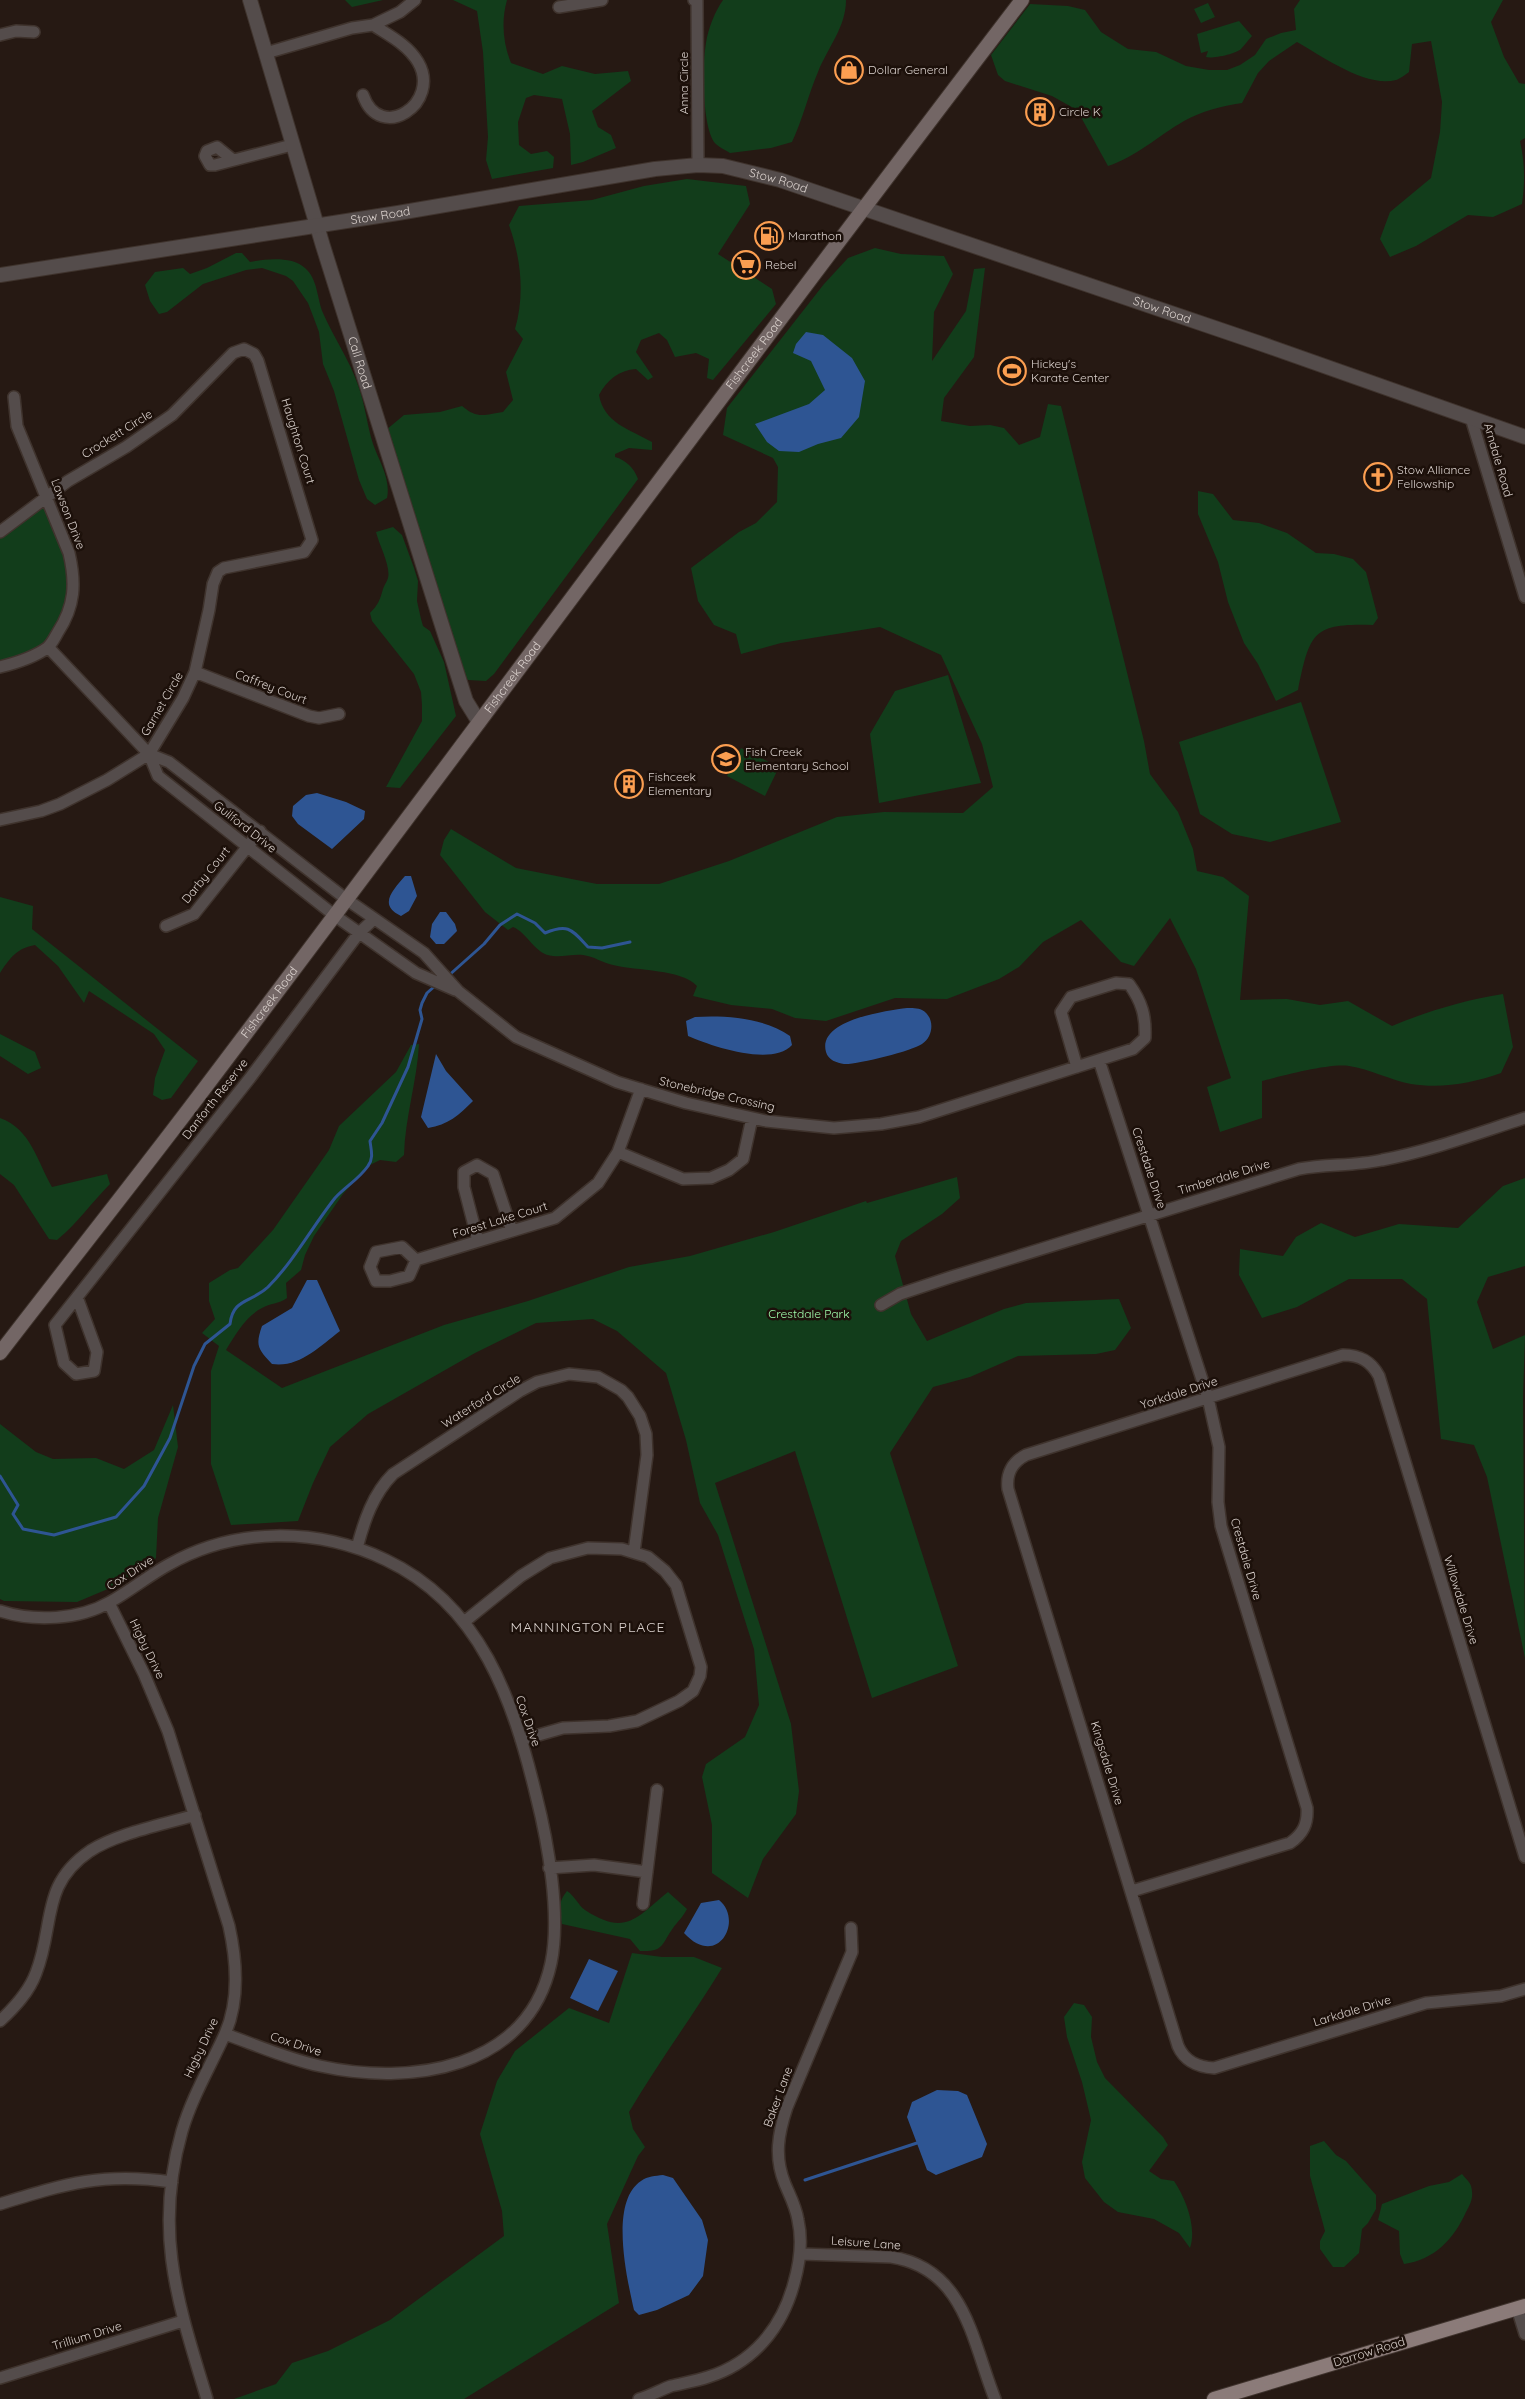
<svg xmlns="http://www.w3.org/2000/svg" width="1525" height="2399" viewBox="0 0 1525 2399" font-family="Quicksand,sans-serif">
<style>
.green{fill:#123d1b}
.water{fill:#2e5593}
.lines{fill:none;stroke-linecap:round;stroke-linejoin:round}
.stream{stroke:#2e5593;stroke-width:3}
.minor-casing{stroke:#3f332d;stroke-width:14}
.tertiary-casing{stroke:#3f332d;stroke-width:16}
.secondary-casing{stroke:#3f332d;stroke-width:16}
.primary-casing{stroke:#3f332d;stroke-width:16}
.minor{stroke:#544c4b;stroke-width:11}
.tertiary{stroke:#544c4b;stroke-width:14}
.secondary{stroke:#736665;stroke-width:14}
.primary{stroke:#8b7b79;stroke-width:14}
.labels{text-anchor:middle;stroke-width:5;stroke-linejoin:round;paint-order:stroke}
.poi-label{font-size:12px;fill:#dad1cd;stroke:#1c100a;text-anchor:start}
.street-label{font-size:12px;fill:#dad1cd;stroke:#1c100a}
.park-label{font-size:12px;fill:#a1fead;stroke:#1c100a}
.neighbourhood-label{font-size:14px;letter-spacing:1px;fill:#dad1cd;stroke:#1c100a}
</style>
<rect width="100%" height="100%" fill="#261913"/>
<!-- green -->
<path class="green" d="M345 0H383L352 7Z
M453 0H507C501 21 503 43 511 63L543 74 562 66 595 74 628 71 631 81 592 111 598 127 611 135 616 148 583 162 571 165 570 134 562 99 534 95 526 98 518 122 519 145 531 154 547 151 554 157 553 168 492 179 486 160 488 137 483 52 477 11Z
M723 0H846C846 27 828 47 818 72 808 95 803 119 792 142L771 148 730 153C725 150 717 146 714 142 702 123 702 65 706 43 708 29 715 11 723 0Z
M1300 0H1503L1491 22 1504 57 1519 83 1525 84V138L1520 141C1525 163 1525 182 1522 204L1493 217 1468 215 1416 246 1390 257 1380 239 1390 212 1431 178 1440 132 1442 102 1431 41 1412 44 1409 72C1406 74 1400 79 1396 80 1366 88 1322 56 1297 42L1269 61 1258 73 1242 103C1221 106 1202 111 1184 121 1158 136 1136 157 1108 166L1077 110 1052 96 1005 81 998 75 991 55 1030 4 1068 6 1085 10 1101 32 1128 49 1156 52 1186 66 1209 70H1227L1240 65 1255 55 1266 39 1281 33 1296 30 1294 9Z
M1208 3 1215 17 1201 23 1194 9Z
M1239 21 1252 36C1248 40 1245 45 1241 49 1236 54 1212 59 1206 57L1208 51 1201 53 1197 34Z
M687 179 746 186 750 204 718 254 772 289 776 304 713 380 707 378 709 359 696 353 675 357 667 340 659 333 641 340 636 352 653 377 648 380 636 369C619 370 607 380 599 395 604 423 629 429 652 442V450L629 448 615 454V457C626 460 634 468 638 479L494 674 486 681 468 680 459 667 386 430 404 415 440 412 462 406C477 419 484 415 503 412L513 400 506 372 523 339 515 329C525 294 521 259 509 225L519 206 592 200 644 186Z
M875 248 901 254 944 256 953 274 934 312 932 361 966 311 974 269 985 268 974 357 944 398 941 421 970 426 990 425 1004 428 1019 445 1040 437 1048 404 1061 406 1144 741 1150 774 1178 812 1193 849 1197 871 1223 877 1249 896 1240 1000 1287 999 1320 1005 1348 1001 1392 1026C1428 1011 1465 1000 1503 994L1513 1047 1501 1073C1473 1083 1442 1089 1411 1084 1390 1080 1370 1069 1349 1066 1329 1063 1282 1076 1262 1081V1118L1220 1132 1207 1087 1231 1078 1196 969 1170 918 1134 966 1121 962 1081 920 1043 942 1019 967 999 979 947 999 895 998 826 1021 795 1018 772 1009 731 1005 693 996 697 986C682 969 637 971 613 965 603 963 593 956 583 955 573 954 563 957 553 956 535 955 528 933 513 927L508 930 485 912 440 855 444 840 451 829 516 868 597 884H659L729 861 837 817 884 812 963 813 993 787 982 744 941 655 880 627 781 643 741 654 736 634 714 625 698 601 691 568 739 532 756 523 777 502 778 467 773 458 723 435 727 408 824 284 848 258Z
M236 253H242L250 262C266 259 292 256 305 268 318 279 317 299 323 313 334 338 349 359 358 385 365 404 367 425 373 444 379 461 391 479 387 498L375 505 367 499 359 480 334 391 323 364 319 332 313 316 308 303 293 281 286 276 262 268 246 270 203 284 167 312 159 314 150 301 145 285 155 272 183 268 190 274 207 268Z
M1198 491 1213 494 1233 520 1259 523 1287 533 1316 553 1334 554 1353 559 1366 572 1378 618 1373 625C1312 623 1310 633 1298 690L1276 701 1258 664 1244 643 1228 602 1218 562 1198 514Z
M47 497 63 536 74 592 48 647 0 667V532Z
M393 527 402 535 414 568 418 581 417 601 421 619 423 626 430 631 444 662 456 716 400 788 386 787 422 721V705L421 692 414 674 372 621 370 613C378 605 380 600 383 589 384 585 387 582 388 578 391 566 379 545 376 532Z
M948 675 981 783 879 803 870 734 895 691Z
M1301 702 1341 822 1270 842 1232 834 1200 814 1179 742Z
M741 748 779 767 765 796 727 776Z
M0 897 33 906 32 929 198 1061 171 1098 162 1100 153 1095 155 1078 165 1050 154 1034 89 991 84 1003 58 966 35 945C17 948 10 958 0 973Z
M0 1034 35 1052 41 1068 28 1074 0 1056Z
M419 1044C417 1082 405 1117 404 1155L396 1162 380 1160 368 1166 343 1194 314 1236 305 1255 301 1270 286 1283 287 1298C279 1304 270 1303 262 1308 246 1316 235 1335 226 1350L282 1388 444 1325 528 1301 629 1267 690 1256 774 1232 866 1201 867 1203 957 1177 960 1198 942 1214 901 1241 895 1256 911 1314 927 1341 1004 1309 1026 1303 1119 1299 1131 1328 1115 1350 1096 1354 1018 1356 970 1377 933 1387 890 1453 958 1666 872 1698 795 1451 715 1483 791 1724 799 1791 796 1814 763 1859 748 1898 712 1873V1825L702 1777 706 1764 745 1737 759 1705 754 1649 718 1535 700 1503 686 1440 666 1373 617 1331 593 1319 536 1323 475 1353 368 1414 330 1447 313 1483 298 1521 231 1525 211 1464V1371L219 1346 202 1333 215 1319 209 1301V1283L230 1270 238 1268 273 1230 329 1150 339 1126 396 1072 411 1045Z
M0 1118C31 1129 37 1161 52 1187L107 1174 110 1184C91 1203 78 1223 57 1240L49 1239 14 1185 0 1174Z
M1525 1178V1266L1488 1277 1477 1302 1493 1349 1525 1335 1523 1397 1525 1658 1487 1477 1474 1445 1441 1439 1427 1299 1402 1279H1349L1297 1307 1262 1318 1239 1275 1240 1249 1283 1256 1296 1237 1321 1223 1355 1237 1399 1224 1458 1228 1503 1186Z
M173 1405 178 1447 158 1518 156 1558 122 1583 77 1602 4 1601 0 1599V1424L36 1452 53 1459 96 1458 124 1469 154 1450Z
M567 1891C575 1896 578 1905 585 1910 626 1937 637 1917 668 1892L687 1909C683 1917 678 1921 673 1928 661 1945 664 1952 640 1951L630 1939 562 1924C559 1911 558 1902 567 1891Z
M632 1953 662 1957H694L722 1968C692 2017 658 2063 629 2112L633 2129 645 2147 638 2156 607 2224 619 2303 464 2399H234L276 2384 292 2363 328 2351 390 2320 504 2236 502 2211 480 2134 497 2081 515 2051 569 2008 609 2023Z
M1074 2003 1084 2005 1092 2017 1091 2037 1097 2062 1105 2078 1163 2137 1168 2145 1149 2171 1161 2179 1174 2181C1186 2199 1197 2227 1190 2248L1179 2233 1154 2219 1118 2212 1104 2202 1085 2178 1082 2162 1091 2120 1082 2082 1067 2037 1064 2017Z
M1324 2141 1336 2155 1346 2161 1376 2195V2209L1368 2223 1362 2229 1359 2253 1344 2267H1333L1320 2249V2241L1325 2231 1310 2176V2146Z
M1462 2174C1465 2178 1470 2182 1471 2186 1474 2197 1471 2203 1466 2212 1454 2239 1434 2260 1404 2264L1400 2254 1399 2231 1378 2220 1382 2204 1429 2186 1449 2182Z"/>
<!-- water -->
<path class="water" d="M806 332 823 335 852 358 865 381 859 417 841 438 818 444 799 452 779 451 767 442 755 424 809 404 825 390 811 361 793 353 796 344Z
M317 793 346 802 365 811 364 819 332 849 298 824 292 816 293 806 306 795Z
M405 876H411L417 896 409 911 401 916C377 905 394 889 405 876Z
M440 912H446L455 924 457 931 444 944H436L430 937 432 924Z
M907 1008C911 1008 918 1008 922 1010 935 1017 934 1036 922 1044 912 1051 856 1065 844 1064 837 1063 828 1060 826 1052 817 1020 885 1011 907 1008Z
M695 1017C725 1015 765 1018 790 1036L792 1045C772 1067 711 1046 688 1036L686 1021Z
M436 1054 446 1071 473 1101C459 1115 448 1125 428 1128L421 1117Z
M307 1280H317L340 1331C319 1347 299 1368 272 1364 258 1349 255 1346 262 1326L292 1308Z
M719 1900C744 1920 718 1970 684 1933L701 1903Z
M589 1959 618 1971 598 2011 570 1998Z
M937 2090 958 2091 967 2095 987 2144 982 2157 936 2175 927 2170 907 2117 912 2102Z
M663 2175 673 2178 702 2220 708 2240 703 2276 689 2295 657 2310 639 2315 634 2310C627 2279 609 2202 641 2181 648 2176 655 2176 663 2175Z"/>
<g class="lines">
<!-- stream -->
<path class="stream" d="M447 977 484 944 500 925 517 914 535 923 545 933C569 923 572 930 588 947L602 948 630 942
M0 1476 18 1505 13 1514 23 1529 54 1535 116 1517 144 1486 163 1451 170 1438 194 1366 205 1344 230 1324C233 1298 251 1303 268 1287 294 1261 312 1227 335 1198 345 1187 359 1179 368 1166 374 1158 371 1150 370 1141L382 1123 408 1067 422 1019 420 1010 422 1003 427 993 436 985
M805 2180 917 2143"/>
<defs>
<path id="minor" d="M694 0 697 1 698 165
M559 7 602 0
M373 25 400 12 415 0
M0 35 16 31 34 32
M266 53 352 28 373 25C390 36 408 45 418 62 442 103 380 144 363 95
M233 160 217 147 207 151 205 156 210 165H215L292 145
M1471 418 1525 597
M0 532 68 481 126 447 172 415 233 353 244 349 254 354 258 361 312 540 304 552 224 568 218 572 213 584 209 610 195 672 183 698 149 754 107 780 60 804 41 811 0 820
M48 647 149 754 158 776 334 915 416 973 455 990
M0 667C16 663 33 658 47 648 52 644 55 637 58 632 75 606 76 583 69 553L17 426 14 397
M195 672 309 716 319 718 339 714
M149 754 169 762 346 899 424 953 458 991 516 1037 617 1082 686 1103 766 1121 834 1128 881 1124 919 1117 1133 1049 1145 1038C1146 1016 1142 1002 1129 984L1116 983 1071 997 1061 1012 1077 1067
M166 926 194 914 260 831
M1099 1060 1208 1398 1219 1447 1218 1502 1221 1526 1307 1808C1308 1824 1303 1834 1290 1843L1132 1891
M618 1152 683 1179 711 1178 729 1170 743 1159 752 1118
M478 1241 464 1187V1172L477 1165 493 1174 512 1231
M416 1260 409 1276 390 1281H376L370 1267 376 1252 402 1247 416 1260 555 1218 598 1183 618 1152 641 1089
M77 1297 97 1352 94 1371 76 1374 64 1363 55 1325 250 1078 359 933 374 919
M881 1305 900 1294 951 1277 1299 1169C1326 1164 1355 1166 1382 1160 1430 1151 1478 1133 1525 1118
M357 1548C364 1521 373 1494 393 1474L520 1391 537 1382 569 1374 598 1377 621 1390 628 1397 640 1416 646 1434 647 1455 634 1552
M109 1603 144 1674 168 1731 229 1926C237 1962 240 2000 225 2034 210 2067 192 2097 182 2131 153 2232 178 2303 207 2399
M0 1611C34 1622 79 1620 110 1602 130 1591 148 1576 168 1565 235 1527 317 1527 386 1560 481 1605 513 1700 536 1795 548 1842 561 1915 551 1963 528 2070 410 2086 320 2066 287 2059 256 2045 225 2034
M464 1622 521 1576 550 1558 588 1548 622 1549 648 1557 665 1571 676 1585 701 1667 700 1676 693 1691 679 1701 637 1721 609 1726 563 1728 521 1740
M1525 1857 1379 1376C1371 1361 1360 1355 1343 1355L1026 1455C1012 1462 1006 1474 1008 1489L1178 2046C1185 2062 1198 2067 1214 2068L1426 2003 1501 1996 1525 1989
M549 1868 594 1865 647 1872
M643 1904 657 1790
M0 2021C15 2007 29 1992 36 1973 55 1925 40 1885 90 1851 118 1833 162 1825 195 1815
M0 2204C65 2184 102 2172 172 2182
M801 2254 891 2257C965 2268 972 2341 995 2399
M1517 2308 1525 2334
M0 2378 183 2321
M639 2399C650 2396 660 2390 671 2386 683 2383 696 2381 708 2377 753 2363 782 2328 794 2283 800 2262 803 2242 798 2220 796 2207 790 2196 785 2184 774 2157 778 2134 787 2107L852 1952 851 1928"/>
<g id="tertiary">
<path id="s1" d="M250 0 323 246 440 619 466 701 479 722"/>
<path id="s2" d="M0 275 398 213 655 169 698 165 723 166 780 180 1259 343 1525 437"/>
</g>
<g id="secondary">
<path id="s3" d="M0 1353C66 1267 133 1183 198 1097 474 732 744 363 1022 0"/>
</g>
<path id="primary" d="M1214 2399 1525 2306"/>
</defs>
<!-- minor casing -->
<use href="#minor" class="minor-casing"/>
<!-- tertiary casing -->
<use href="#tertiary" class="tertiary-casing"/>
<!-- secondary casing -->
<use href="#secondary" class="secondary-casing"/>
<!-- primary casing -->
<use href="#primary" class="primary-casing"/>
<!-- minor -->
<use href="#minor" class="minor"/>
<!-- tertiary -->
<use href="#tertiary" class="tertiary"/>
<!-- secondary -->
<use href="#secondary" class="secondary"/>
<!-- primary -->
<use href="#primary" class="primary"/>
</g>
<!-- icons -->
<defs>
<symbol id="shop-ring" viewBox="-11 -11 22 22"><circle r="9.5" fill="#1c100a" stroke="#fb9e51" stroke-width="1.5"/><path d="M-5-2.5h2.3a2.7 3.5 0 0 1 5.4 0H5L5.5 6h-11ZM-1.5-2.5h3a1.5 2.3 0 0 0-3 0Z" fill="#fb9e51"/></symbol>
<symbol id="building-ring" viewBox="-11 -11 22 22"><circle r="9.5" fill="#1c100a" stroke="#fb9e51" stroke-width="1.5"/><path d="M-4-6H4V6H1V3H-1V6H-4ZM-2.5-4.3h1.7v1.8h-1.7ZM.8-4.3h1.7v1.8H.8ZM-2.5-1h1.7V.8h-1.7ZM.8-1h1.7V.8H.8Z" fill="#fb9e51"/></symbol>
<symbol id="fuel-ring" viewBox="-11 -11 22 22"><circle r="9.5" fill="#1c100a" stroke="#fb9e51" stroke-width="1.5"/><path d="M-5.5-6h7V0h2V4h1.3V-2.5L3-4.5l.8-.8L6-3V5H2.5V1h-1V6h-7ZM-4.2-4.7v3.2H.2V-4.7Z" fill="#fb9e51"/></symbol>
<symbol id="supermarket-ring" viewBox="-11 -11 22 22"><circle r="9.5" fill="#1c100a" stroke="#fb9e51" stroke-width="1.5"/><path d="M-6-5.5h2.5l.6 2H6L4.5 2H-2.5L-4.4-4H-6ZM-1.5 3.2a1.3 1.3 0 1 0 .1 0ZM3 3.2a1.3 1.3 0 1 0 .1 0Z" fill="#fb9e51"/></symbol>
<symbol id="stadium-ring" viewBox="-11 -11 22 22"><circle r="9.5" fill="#1c100a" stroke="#fb9e51" stroke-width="1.5"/><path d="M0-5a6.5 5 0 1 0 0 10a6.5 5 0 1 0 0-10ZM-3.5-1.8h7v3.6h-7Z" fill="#fb9e51"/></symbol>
<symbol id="church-ring" viewBox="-11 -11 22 22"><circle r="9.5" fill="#1c100a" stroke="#fb9e51" stroke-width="1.5"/><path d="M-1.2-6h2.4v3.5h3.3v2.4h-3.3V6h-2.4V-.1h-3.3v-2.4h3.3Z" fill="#fb9e51"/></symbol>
<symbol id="school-ring" viewBox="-11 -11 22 22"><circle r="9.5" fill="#1c100a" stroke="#fb9e51" stroke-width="1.5"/><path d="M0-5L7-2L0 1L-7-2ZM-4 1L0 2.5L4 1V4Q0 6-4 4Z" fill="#fb9e51"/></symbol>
</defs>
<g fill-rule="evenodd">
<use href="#shop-ring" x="833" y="54" width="32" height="32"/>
<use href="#building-ring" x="1024" y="96" width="32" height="32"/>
<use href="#fuel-ring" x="753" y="220" width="32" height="32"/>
<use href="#supermarket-ring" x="730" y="249" width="32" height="32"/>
<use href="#stadium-ring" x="996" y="355" width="32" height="32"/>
<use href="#church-ring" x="1362" y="461" width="32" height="32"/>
<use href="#school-ring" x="710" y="743" width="32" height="32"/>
<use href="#building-ring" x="613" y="768" width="32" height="32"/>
</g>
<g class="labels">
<!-- poi labels -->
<g class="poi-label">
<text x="868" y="74">Dollar General</text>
<text x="1059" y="116">Circle K</text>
<text x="788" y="240">Marathon</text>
<text x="765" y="269">Rebel</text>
<text x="1031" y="368">Hickey's<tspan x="1031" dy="14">Karate Center</tspan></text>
<text x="1397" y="474">Stow Alliance<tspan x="1397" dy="14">Fellowship</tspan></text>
<text x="745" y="756">Fish Creek<tspan x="745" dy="14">Elementary School</tspan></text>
<text x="648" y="781">Fishceek<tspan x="648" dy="14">Elementary</tspan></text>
</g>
<!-- street labels -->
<g class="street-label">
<text transform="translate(684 83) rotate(-90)" y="4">Anna Circle</text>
<text dy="4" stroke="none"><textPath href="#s2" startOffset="789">Stow Road</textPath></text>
<text dy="4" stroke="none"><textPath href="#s2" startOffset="385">Stow Road</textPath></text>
<text dy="4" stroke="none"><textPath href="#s2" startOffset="1194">Stow Road</textPath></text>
<text dy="4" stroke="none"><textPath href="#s3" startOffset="1252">Fishcreek Road</textPath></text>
<text dy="4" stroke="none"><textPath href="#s1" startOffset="379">Call Road</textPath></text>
<text transform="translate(117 434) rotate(-32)" y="4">Crockett Circle</text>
<text transform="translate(298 441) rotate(73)" y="4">Haughton Court</text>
<text transform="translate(1498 460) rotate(74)" y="4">Arndale Road</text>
<text transform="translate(68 514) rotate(69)" y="4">Lawson Drive</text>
<text dy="4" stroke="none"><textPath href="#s3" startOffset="848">Fishcreek Road</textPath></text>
<text transform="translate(271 687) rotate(21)" y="4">Caffrey Court</text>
<text transform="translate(162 704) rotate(-60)" y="4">Garnet Circle</text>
<text transform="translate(245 827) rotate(38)" y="4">Guilford Drive</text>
<text transform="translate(206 875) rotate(-51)" y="4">Darby Court</text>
<text dy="4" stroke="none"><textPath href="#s3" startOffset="442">Fishcreek Road</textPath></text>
<text transform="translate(717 1094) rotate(13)" y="4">Stonebridge Crossing</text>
<text transform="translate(215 1099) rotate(-52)" y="4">Danforth Reserve</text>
<text transform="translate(1149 1168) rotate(72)" y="4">Crestdale Drive</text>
<text transform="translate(1224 1177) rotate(-17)" y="4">Timberdale Drive</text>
<text transform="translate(500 1220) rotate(-17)" y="4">Forest Lake Court</text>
<text transform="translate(1179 1393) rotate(-18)" y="4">Yorkdale Drive</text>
<text transform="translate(481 1401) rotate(-32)" y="4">Waterford Circle</text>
<text transform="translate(1246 1559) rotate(74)" y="4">Crestdale Drive</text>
<text transform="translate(130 1573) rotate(-33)" y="4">Cox Drive</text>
<text transform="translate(1461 1600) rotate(73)" y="4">Willowdale Drive</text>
<text transform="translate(147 1649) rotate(64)" y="4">Higby Drive</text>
<text transform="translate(528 1721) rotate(71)" y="4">Cox Drive</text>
<text transform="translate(1107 1763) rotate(73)" y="4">Kingsdale Drive</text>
<text transform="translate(1352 2011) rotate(-17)" y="4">Larkdale Drive</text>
<text transform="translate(296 2044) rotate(18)" y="4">Cox Drive</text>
<text transform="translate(201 2048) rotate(-65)" y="4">Higby Drive</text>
<text transform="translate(778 2097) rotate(-70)" y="4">Baker Lane</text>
<text transform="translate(866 2243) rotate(4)" y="4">Leisure Lane</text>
<text transform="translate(87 2336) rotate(-17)" y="4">Trillium Drive</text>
<text transform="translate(1369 2352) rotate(-17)" y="4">Darrow Road</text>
</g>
<!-- park labels -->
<g class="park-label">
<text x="809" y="1318">Crestdale Park</text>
</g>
<!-- neighbourhood labels -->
<g class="neighbourhood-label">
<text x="588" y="1632">MANNINGTON PLACE</text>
</g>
</g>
</svg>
